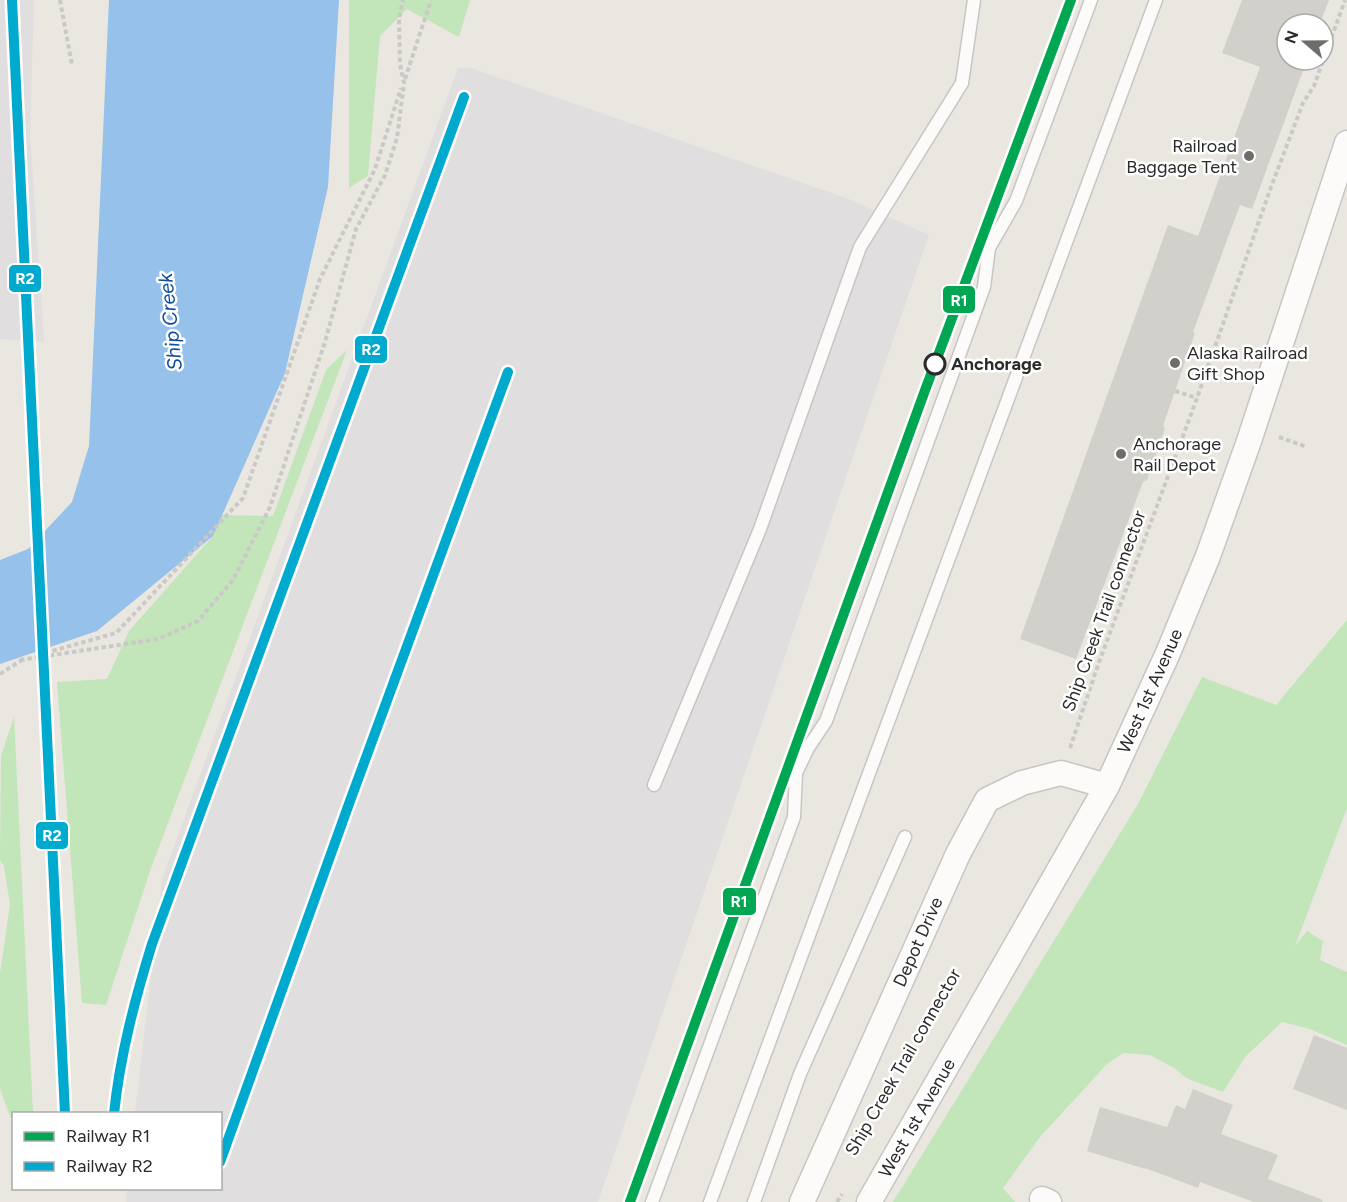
<svg xmlns="http://www.w3.org/2000/svg" width="1347" height="1202" viewBox="0 0 1347 1202" font-family="Figtree,sans-serif">
<style>
.industrial{fill:#e1dedf}
.green{fill:#c2e5b9}
.water{fill:#95c1ea}
.building{fill:#d2d0cb}
.lines{fill:none;stroke-linecap:round;stroke-linejoin:round}
.service-casing{stroke:#c7c6c5;stroke-width:15}
.minor-casing{stroke:#c7c6c5;stroke-width:27}
.path{stroke:#cac9c8;stroke-width:4;stroke-dasharray:4.5 3;stroke-linecap:butt}
.service{stroke:#fcfbfa;stroke-width:12}
.minor{stroke:#fcfbfa;stroke-width:24}
.rail-1-casing{stroke:#fff;stroke-width:15}
.rail-2-casing{stroke:#fff;stroke-width:15}
.rail-1{stroke:#00a651;stroke-width:10}
.rail-2{stroke:#00a9ce;stroke-width:10}
.poi-dot{fill:#6e6d6a;stroke:#fff;stroke-width:2}
.stop-dot{fill:#fff;stroke:#2b2b2b;stroke-width:3}
.labels{text-anchor:middle;stroke-width:5;stroke-linejoin:round;paint-order:stroke}
.poi-label{font-size:18px;fill:#2b2b2b;stroke:#fff;text-anchor:start}
.stop-label{font-size:18px;font-weight:bold;fill:#2b2b2b;stroke:#fff;text-anchor:start}
.street-label{font-size:18px;fill:#2b2b2b;stroke:#fff}
.water-label{font-size:20px;font-style:italic;fill:#0e4c9c;stroke:#fff}
.line-badge{stroke:#fff;stroke-width:2}
.badge-label{font-size:16px;text-anchor:middle;font-weight:bold;fill:#fff}
</style>
<rect width="100%" height="100%" fill="#eae7e0"/>
<!-- industrial -->
<path class="industrial" d="M0 0H34L30 134 44 342 0 339Z
M458 68H471L849 199 929 235 598 1202H126L127 1189 220 1188V1114L135 1113 162 879Z"/>
<!-- green -->
<path class="green" d="M349 0H470L459 37 407 9 380 36 368 176 349 188Z
M347 350 151 868 106 1005 82 1003 57 682 107 679 129 631 213 536 222 515 273 516 326 370Z
M1347 620V808L1295 946 1307 931 1323 941 1320 960 1347 972V1045L1310 1029 1282 1022 1245 1057 1223 1092 1186 1078 1176 1069 1150 1055 1123 1053 1106 1065 1040 1137 1003 1188 1015 1202H893L1138 804 1202 677 1276 705Z
M14 717 33 1113 14 1114 13 1124 0 1089V973L10 905 4 866 0 860 1 756Z"/>
<!-- water -->
<path class="water" d="M109 0H339L328 187 285 373 213 536 97 631 0 664V560L28 549 72 502 89 446Z"/>
<!-- building -->
<path class="building" d="M1242 0H1329L1320 24H1287V60H1307L1252 209 1240 205 1193 332 1195 333 1163 426 1165 428 1147 480 1143 482 1076 659 1020 639 1168 225 1198 236 1260 67 1222 53Z
M1314 1035 1347 1048V1110L1293 1089Z
M1193 1089 1233 1105 1221 1134 1278 1155 1268 1179 1323 1200 1322 1202H1254L1200 1182 1198 1188 1145 1168V1169L1087 1151 1100 1107 1167 1127 1176 1105 1185 1109Z"/>
<g class="lines">
<defs>
<path id="service" d="M654 785 760 529 860 247 962 83 974 0
M652 1202 794 817 796 773 808 748 826 721 984 287 989 248 1016 201 1091 0
M710 1202 1156 0
M754 1202 800 1074 905 837"/>
<path id="minor" d="M1042 1199 1049 1202
M802 1202 958 854 987 800 1022 783 1061 773 1107 786
M869 1202 1107 786 1168 653 1208 556 1249 441 1347 143"/>
</defs>
<!-- service casing -->
<use href="#service" class="service-casing"/>
<!-- minor casing -->
<use href="#minor" class="minor-casing"/>
<!-- path -->
<path class="path" d="M60 0 72 65
M405 79 431 0
M1175 391 1197 398
M1279 437 1307 447
M38 655 116 633 243 498 320 279 375 169 401 88
M20 660 158 639 198 621 233 580 270 507 325 342 356 229 385 175 397 138 404 83 400 64 399 19 403 0
M0 674 22 660
M1070 748 1098 665 1197 398 1271 187 1303 103 1314 86 1345 0
M837 1202 842 1194"/>
<!-- service -->
<use href="#service" class="service"/>
<!-- minor -->
<use href="#minor" class="minor"/>
<defs>
<path id="rail-1" d="M630 1202 924 393 1071 0"/>
<path id="rail-2" d="M12 0 65 1114
M114 1114C120 1055 135 999 152 944L464 97
M220 1162 350 801 508 372"/>
</defs>
<!-- rail-1 casing -->
<use href="#rail-1" class="rail-1-casing"/>
<!-- rail-2 casing -->
<use href="#rail-2" class="rail-2-casing"/>
<!-- rail-1 -->
<use href="#rail-1" class="rail-1"/>
<!-- rail-2 -->
<use href="#rail-2" class="rail-2"/>
</g>
<!-- markers -->
<g class="poi-dot">
<circle cx="1249" cy="156" r="6"/>
<circle cx="1175" cy="363" r="6"/>
<circle cx="1121" cy="454" r="6"/>
</g>
<circle class="stop-dot" cx="935" cy="364" r="10"/>
<g class="labels">
<!-- poi labels -->
<g class="poi-label">
<text x="1237" y="152" text-anchor="end">Railroad<tspan x="1237" dy="21">Baggage Tent</tspan></text>
<text x="1187" y="359">Alaska Railroad<tspan x="1187" dy="21">Gift Shop</tspan></text>
<text x="1133" y="450">Anchorage<tspan x="1133" dy="21">Rail Depot</tspan></text>
</g>
<!-- stop labels -->
<g class="stop-label">
<text x="951" y="370">Anchorage</text>
</g>
<!-- street labels -->
<g class="street-label">
<text transform="translate(1104 611) rotate(-70)" y="6">Ship Creek Trail connector</text>
<text transform="translate(1150 691) rotate(-66)" y="6">West 1st Avenue</text>
<text transform="translate(918 942) rotate(-66)" y="6">Depot Drive</text>
<text transform="translate(903 1062) rotate(-60)" y="6">Ship Creek Trail connector</text>
<text transform="translate(917 1118) rotate(-60)" y="6">West 1st Avenue</text>
</g>
<!-- water labels -->
<g class="water-label">
<text transform="translate(170 322) rotate(-96)" y="7">Ship Creek</text>
</g>
</g>
<g class="line-badge">
<rect x="8" y="264" width="34" height="29" rx="6" fill="#00a9ce"/>
<rect x="942" y="285" width="34" height="29" rx="6" fill="#00a651"/>
<rect x="354" y="335" width="34" height="29" rx="6" fill="#00a9ce"/>
<rect x="35" y="821" width="34" height="29" rx="6" fill="#00a9ce"/>
<rect x="722" y="887" width="35" height="29" rx="6" fill="#00a651"/>
</g>
<g class="badge-label">
<text x="25" y="284">R2</text>
<text x="959" y="306">R1</text>
<text x="371" y="355">R2</text>
<text x="52" y="841">R2</text>
<text x="739" y="907">R1</text>
</g>
<!-- legend -->
<rect x="12" y="1112" width="210" height="78" fill="#ffffff" stroke="#aaaaaa" stroke-width="1.5"/>
<rect x="24" y="1132" width="30" height="9" fill="#00a651" stroke="#aaaaaa" stroke-width="1.5"/>
<text x="66" y="1142" font-size="18" fill="#2b2b2b">Railway R1</text>
<rect x="24" y="1162" width="30" height="9" fill="#00a9ce" stroke="#aaaaaa" stroke-width="1.5"/>
<text x="66" y="1172" font-size="18" fill="#2b2b2b">Railway R2</text>
<!-- north arrow -->
<g transform="translate(1305 42) rotate(290)"><circle r="28" fill="#ffffff" stroke="#aaaaaa" stroke-width="1.5"/>
<path d="M0-4.5L10 22L0 15L-10 22Z" fill="#6e6d6a"/>
<text y="-9" font-size="16" font-weight="bold" text-anchor="middle" fill="#2b2b2b">N</text>
</g>
</svg>
